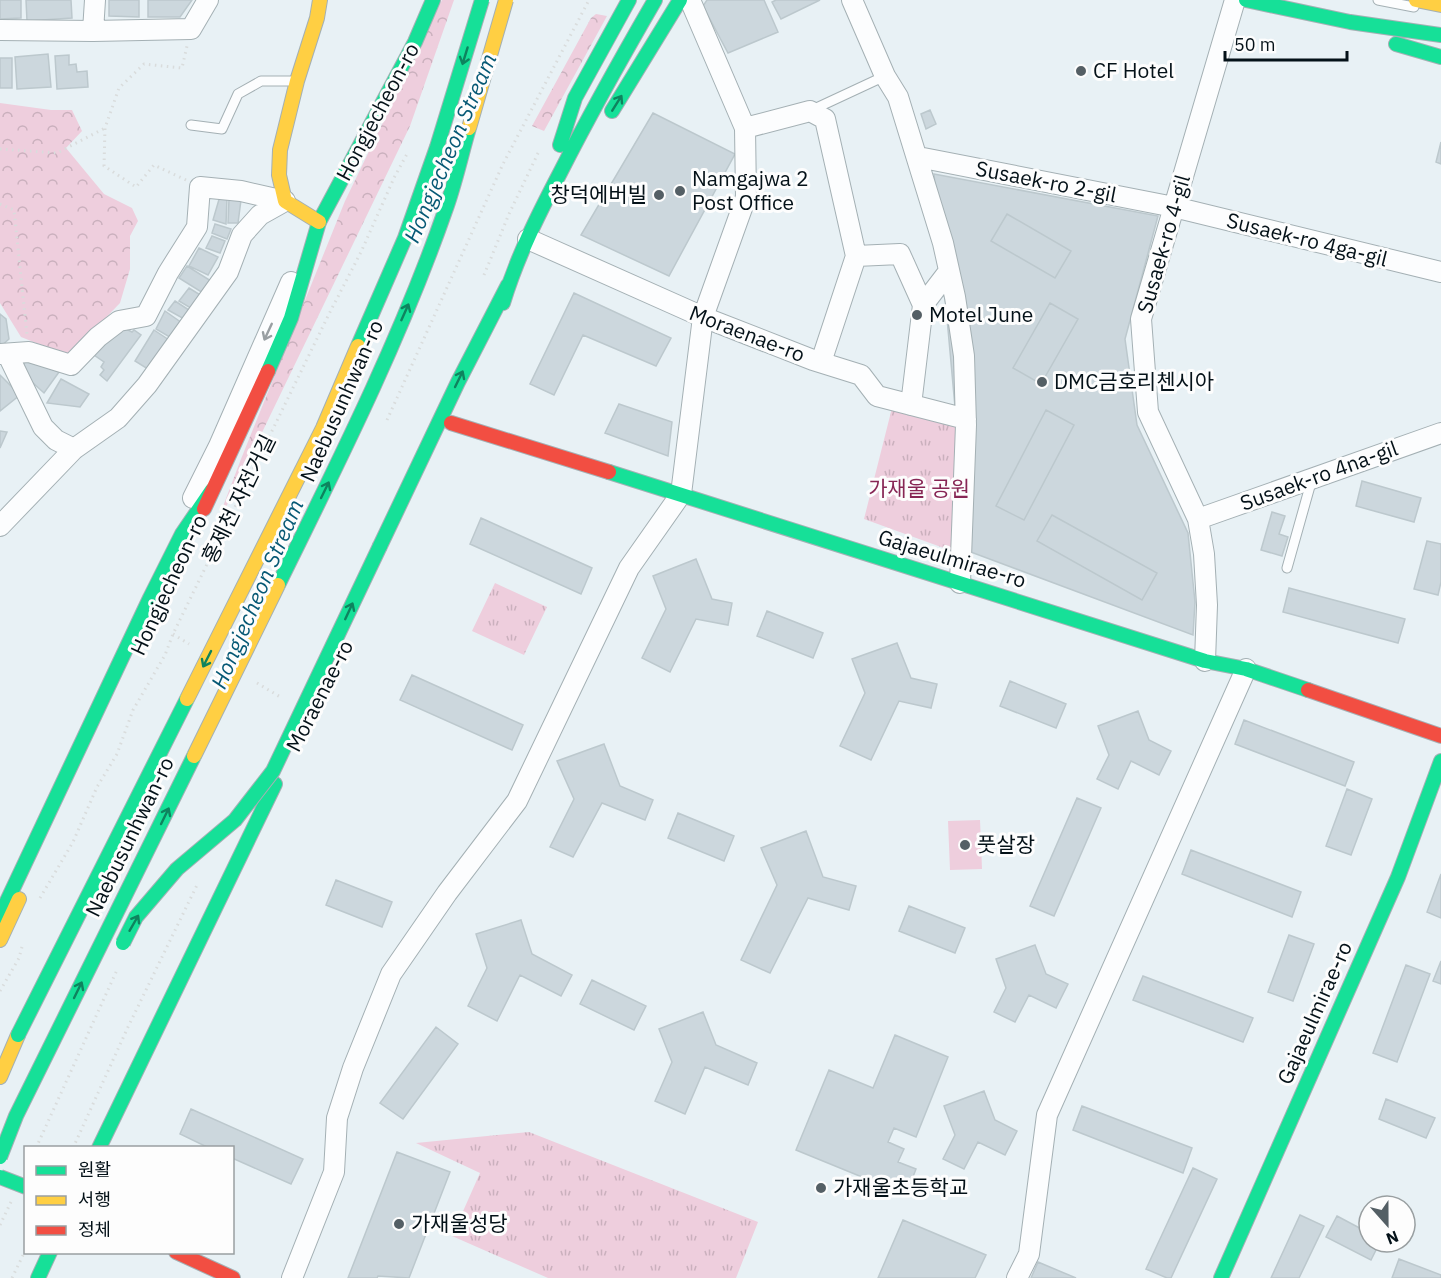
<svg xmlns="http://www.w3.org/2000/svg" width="1441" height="1278" viewBox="0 0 1441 1278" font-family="'IBM Plex Sans','Noto Sans KR',sans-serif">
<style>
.grass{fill:url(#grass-tufts)}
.forest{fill:url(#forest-crowns)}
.pitch{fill:#eecedd}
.building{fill:#ccd7dd;stroke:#bcc8cd;stroke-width:1.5}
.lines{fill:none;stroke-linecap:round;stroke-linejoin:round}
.lane-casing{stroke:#a4b0b4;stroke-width:11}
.street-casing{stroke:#a4b0b4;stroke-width:22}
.fast-casing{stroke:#a4b0b4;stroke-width:16}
.slow-casing{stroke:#a4b0b4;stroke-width:16}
.jam-casing{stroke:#a4b0b4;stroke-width:16}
.path{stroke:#d9dcdc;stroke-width:3;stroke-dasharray:1.5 4.5;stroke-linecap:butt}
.lane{stroke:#fcfdfe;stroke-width:9}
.street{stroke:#fcfdfe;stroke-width:20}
.fast{stroke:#16e098;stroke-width:14}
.slow{stroke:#ffcf43;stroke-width:14}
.jam{stroke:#f24e42;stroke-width:14}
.fast-bridge-casing{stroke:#a4b0b4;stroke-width:16;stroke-linecap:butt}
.slow-bridge-casing{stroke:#a4b0b4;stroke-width:16;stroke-linecap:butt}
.path-bridge{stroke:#d9dcdc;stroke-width:3;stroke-dasharray:1.5 4.5;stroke-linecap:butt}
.fast-bridge{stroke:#16e098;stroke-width:14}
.slow-bridge{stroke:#ffcf43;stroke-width:14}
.oneway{stroke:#0e835e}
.oneway2{stroke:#999fa2}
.poi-dot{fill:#545f65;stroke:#fdfdfd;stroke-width:2}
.labels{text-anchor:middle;stroke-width:6;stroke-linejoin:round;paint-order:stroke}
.poi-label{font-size:21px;fill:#041118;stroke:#fdfdfd;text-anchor:start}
.street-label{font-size:21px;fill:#041118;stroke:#fdfdfd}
.park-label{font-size:21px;fill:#872655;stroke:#fdfdfd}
.water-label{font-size:22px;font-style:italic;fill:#075975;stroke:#fdfdfd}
</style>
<defs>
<pattern id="grass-tufts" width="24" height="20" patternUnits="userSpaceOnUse" patternTransform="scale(1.5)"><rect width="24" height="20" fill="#eecedd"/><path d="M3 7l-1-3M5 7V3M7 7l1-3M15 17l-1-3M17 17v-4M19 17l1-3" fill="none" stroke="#cab0bd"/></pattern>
<pattern id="forest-crowns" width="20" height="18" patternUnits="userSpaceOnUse" patternTransform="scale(1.5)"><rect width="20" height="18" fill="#eecedd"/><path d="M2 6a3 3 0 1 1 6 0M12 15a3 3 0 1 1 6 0" fill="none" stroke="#cab0bd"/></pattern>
</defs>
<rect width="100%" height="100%" fill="#e8f1f5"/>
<!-- grass -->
<path class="grass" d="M894 400 966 425 963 555 864 519Z
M495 583 547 607 524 655 472 631Z
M529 1132 758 1222 736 1278H548L452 1236 480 1173 416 1143Z"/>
<!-- forest -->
<path class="forest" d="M442 0H454L410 126 211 538 241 459 345 201Z
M596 14 607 16 544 131 532 126 591 18Z
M0 103 51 110H72L82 131 66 148 104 194 132 208 138 221 130 236V269L120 303 69 356 21 337 0 303Z"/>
<!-- pitch -->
<path class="pitch" d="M980 820 982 869 950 870 948 821Z"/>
<!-- building -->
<path class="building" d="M0 0H21V18L0 19Z
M26 0H71L72 18 27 21Z
M109 0H139V17L109 16Z
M148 0H192L180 17H148Z
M707 0H764L778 32 728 53 703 6Z
M776 0H820L781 19 772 2Z
M48 54 51 87 17 89 15 57Z
M69 55V65L76 64 77 72 87 71 88 87 57 89 55 56Z
M0 58H12V88H0Z
M930 110 936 124 926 129 921 114Z
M653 113 735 154 669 276 581 235Z
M1441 142V164L1436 162Z
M934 174 1158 216 1125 339 1137 425 1188 533 1195 602 1193 635 968 551Z
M220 196 227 198 226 224 213 220Z
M229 199 241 200 238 223H228Z
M1007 214 1071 251 1055 278 991 241Z
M215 224 231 229 227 239 212 233Z
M212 236 225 241 220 253 206 248Z
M199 248 218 257 208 275 189 266Z
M187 266 211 281 203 293 179 278Z
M189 288 202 296 194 310 179 301Z
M574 293 671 338 656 366 583 335 554 395 530 384Z
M175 301 192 312 186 320 168 310Z
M1050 303 1078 319 1041 384 1013 368Z
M165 311 182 323 173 339 156 329Z
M0 314 6 319 9 339 0 347Z
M122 327 132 332 134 330 141 335 107 381 100 375 104 370 101 367 104 362 91 353Z
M154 330 169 340 151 371 135 361Z
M26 359 59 372 44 393 21 372Z
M0 375 20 395 0 411Z
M61 379 89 394 80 407 47 403Z
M619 404 672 422 668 456 605 433Z
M1046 410 1074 425 1024 520 996 506Z
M0 431 7 432 0 448Z
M1362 481 1421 498 1414 522 1356 506Z
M1272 512 1285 516 1279 534 1288 537 1282 556 1261 550Z
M1052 515 1157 573 1142 600 1037 541Z
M481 518 592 568 581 594 470 544Z
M1427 541 1441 544V582L1438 595 1414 589Z
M696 559 712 599 732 603 728 625 696 619 670 672 642 658 666 609 653 576Z
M1289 588 1405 619 1398 643 1283 612Z
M767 611 823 633 813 658 757 636Z
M897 643 911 678 937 684 931 708 899 701 871 760 840 746 865 693 852 659Z
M412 675 523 725 512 750 400 700Z
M1010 681 1066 704 1056 728 1000 706Z
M1138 711 1149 740 1171 751 1159 775 1131 761 1118 789 1097 779 1109 755 1098 726Z
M1244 720 1354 762 1345 786 1235 744Z
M604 744 620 786 653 800 645 820 602 803 573 857 550 847 574 799 557 761Z
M1347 789 1372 799 1351 855 1326 846Z
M1077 798 1101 808 1054 916 1030 906Z
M678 813 734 836 724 861 668 838Z
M806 831 823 877 856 886 849 910 808 898 770 973 741 960 777 885 761 848Z
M1191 850 1301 892 1292 917 1182 874Z
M1441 874V918L1427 912Z
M336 880 392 902 382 927 326 905Z
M909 906 965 928 955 953 899 931Z
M521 920 532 954 572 975 561 996 520 975 497 1021 468 1006 487 968 476 934Z
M1289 935 1314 944 1293 1001 1268 992Z
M1035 945 1046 974 1068 984 1056 1008 1029 995 1015 1022 994 1012 1006 988 996 959Z
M1441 961V984L1433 981Z
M1406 965 1430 974 1397 1062 1373 1053Z
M1143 976 1253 1018 1243 1042 1133 1000Z
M592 980 646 1006 634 1030 580 1004Z
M703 1012 716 1045 757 1063 748 1085 705 1067 685 1114 655 1101 672 1062 659 1029Z
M436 1027 458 1044 403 1119 380 1103Z
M895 1035 948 1057 916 1137 894 1128 888 1142 904 1149 898 1162 916 1169 906 1195 796 1150 829 1070 873 1088Z
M984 1091 995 1120 1017 1131 1005 1155 978 1142 964 1169 943 1159 955 1135 944 1106Z
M1386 1099 1435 1118 1426 1138 1379 1119Z
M1082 1106 1192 1148 1183 1173 1073 1130Z
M191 1109 303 1159 291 1184 232 1158V1148H209L180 1134Z
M397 1152 450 1172 409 1278 378 1276 377 1278H348Z
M1193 1168 1217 1179 1171 1278H1167L1146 1269Z
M1300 1215 1324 1226 1299 1278H1271Z
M1337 1216 1369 1233V1242H1380L1371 1260 1326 1237Z
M903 1220 986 1255 975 1278H878Z
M1399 1259 1441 1275V1278H1392Z
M1038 1262 1076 1278H1031Z"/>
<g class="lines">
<defs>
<path id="lane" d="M1378 0 1414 7
M812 110 885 76
M191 125 222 129 238 94 261 81H295
M1287 568 1312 479"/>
<path id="street" d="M690 0 745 128
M852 0 885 76 898 97 943 243 955 297 964 356 966 425 960 583
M0 30 93 31 191 29 208 0
M93 31 95 0
M918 157 1174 207 1441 272
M528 239 703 317 813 360 861 375 877 396 966 419
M856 256 900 254 923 305
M0 354 29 352 71 365 98 337 119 321 146 316 168 273 197 227 200 187 241 191 285 201
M8 355 43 427 56 440 74 449
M911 405 923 305 949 271
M193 498 219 446 291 282
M1198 519 1441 433
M0 526 74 449 118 418 147 385 228 272 242 235 260 215 285 201
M1205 661 1207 605 1204 554 1198 519 1148 412 1141 319 1235 0
M292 1278 334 1172 337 1118 353 1068 391 974 447 893 517 801 629 568 681 494 703 317 746 197 745 128 810 111 825 119 856 256 821 362
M1017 1278 1029 1254 1047 1115 1246 669"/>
<path id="fast" d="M1246 0 1350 22 1441 35
M1396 44 1441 57
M612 111 680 0
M560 145 575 98 629 0
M503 303C517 257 538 215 560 173 590 114 622 57 655 0
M268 371 291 318 319 222 415 42 433 0
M609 472 1205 661 1246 669 1308 690
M380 546 458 382 508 285
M0 916 150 598 182 534 212 490
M99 1148 275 784
M38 1278 50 1252
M1221 1278 1398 877 1441 761"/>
<path id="slow" d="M1416 0 1441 5
M319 222 285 201 279 175 280 150 297 81 317 18 320 0
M0 940 19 899
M0 1077 18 1035"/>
<path id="jam" d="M451 423 609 472
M204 509 268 371
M1308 690 1441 736
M176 1252 233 1278"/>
</defs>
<!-- lane casing -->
<use href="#lane" class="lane-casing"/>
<!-- street casing -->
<use href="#street" class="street-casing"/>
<!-- fast casing -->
<use href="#fast" class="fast-casing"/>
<!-- slow casing -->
<use href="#slow" class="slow-casing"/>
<!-- jam casing -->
<use href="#jam" class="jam-casing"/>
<!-- path -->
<path class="path" d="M0 149 57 153 105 128
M186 180 154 165 136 187 104 166 105 128 119 88 144 64 182 68 187 46
M0 204 14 210 27 335
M484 275 509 214 540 149
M387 420 503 164 589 0
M40 898 73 842 97 787 117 754 133 710 165 655 173 634 329 314 361 252 394 178 408 152
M0 991 19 958 22 947
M36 1148 117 970
M73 1148 128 1027 198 883
M0 1225 11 1202
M12 1278 26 1249"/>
<!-- lane -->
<use href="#lane" class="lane"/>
<!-- street -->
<use href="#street" class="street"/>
<!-- fast -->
<use href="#fast" class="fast"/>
<!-- slow -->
<use href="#slow" class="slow"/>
<!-- jam -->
<use href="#jam" class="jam"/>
<defs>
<path id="fast-bridge" d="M358 346 405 238 437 147 482 0
M278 585C338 463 400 340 445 211 455 184 461 155 469 128
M123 943 136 917 177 869 235 820 273 771 380 546
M18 1035 187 699
M0 1157 16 1116 194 756
M0 1177 26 1187"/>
<path id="slow-bridge" d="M469 128 506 0
M187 699 323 428 358 346
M194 756 278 585"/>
</defs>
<!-- fast-bridge casing -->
<use href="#fast-bridge" class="fast-bridge-casing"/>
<!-- slow-bridge casing -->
<use href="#slow-bridge" class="slow-bridge-casing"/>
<!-- path-bridge -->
<path class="path-bridge" d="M173 634 189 644
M257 683 282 698"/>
<!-- fast-bridge -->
<use href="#fast-bridge" class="fast-bridge"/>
<!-- slow-bridge -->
<use href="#slow-bridge" class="slow-bridge"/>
</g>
<!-- one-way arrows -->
<defs><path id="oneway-shaft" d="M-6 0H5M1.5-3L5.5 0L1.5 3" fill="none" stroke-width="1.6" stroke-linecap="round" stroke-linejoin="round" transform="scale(1.5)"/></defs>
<g class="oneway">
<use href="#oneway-shaft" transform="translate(465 56) rotate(107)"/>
<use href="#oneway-shaft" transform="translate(617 103) rotate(-58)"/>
<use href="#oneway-shaft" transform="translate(405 312) rotate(-66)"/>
<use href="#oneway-shaft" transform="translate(459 379) rotate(-64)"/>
<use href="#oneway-shaft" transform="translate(325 490) rotate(-64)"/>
<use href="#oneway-shaft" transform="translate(349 611) rotate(-65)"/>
<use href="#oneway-shaft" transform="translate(207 659) rotate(117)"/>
<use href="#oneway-shaft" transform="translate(165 816) rotate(-64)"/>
<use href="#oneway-shaft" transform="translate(134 923) rotate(-60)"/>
<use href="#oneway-shaft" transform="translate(78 990) rotate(-64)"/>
</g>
<use class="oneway2" href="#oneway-shaft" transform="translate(268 332) rotate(115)"/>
<!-- markers -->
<g class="poi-dot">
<circle cx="1081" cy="71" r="6"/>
<circle cx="680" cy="191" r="6"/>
<circle cx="659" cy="195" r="6"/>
<circle cx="917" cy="315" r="6"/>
<circle cx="1042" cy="382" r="6"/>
<circle cx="965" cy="845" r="6"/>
<circle cx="821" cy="1188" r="6"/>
<circle cx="399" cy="1224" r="6"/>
</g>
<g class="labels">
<!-- poi labels -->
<g class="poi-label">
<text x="1093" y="78">CF Hotel</text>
<text x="692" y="186">Namgajwa 2<tspan x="692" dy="24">Post Office</tspan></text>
<text x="647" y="202" text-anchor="end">창덕에버빌</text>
<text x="929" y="322">Motel June</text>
<text x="1054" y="389">DMC금호리첸시아</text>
<text x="977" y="852">풋살장</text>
<text x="833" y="1195">가재울초등학교</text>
<text x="411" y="1231">가재울성당</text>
</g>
<!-- street labels -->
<g class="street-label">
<text transform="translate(378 112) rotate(-62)" y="7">Hongjecheon-ro</text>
<text transform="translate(1046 182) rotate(11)" y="7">Susaek-ro 2-gil</text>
<text transform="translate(1307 240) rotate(14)" y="7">Susaek-ro 4ga-gil</text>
<text transform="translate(1164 244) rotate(-74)" y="7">Susaek-ro 4-gil</text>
<text transform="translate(747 334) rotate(21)" y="7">Moraenae-ro</text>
<text transform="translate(342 401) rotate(-66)" y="7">Naebusunhwan-ro</text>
<text transform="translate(1319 476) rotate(-20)" y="7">Susaek-ro 4na-gil</text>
<text transform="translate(239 499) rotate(-64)" y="7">홍제천 자전거길</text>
<text transform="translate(952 559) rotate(17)" y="7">Gajaeulmirae-ro</text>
<text transform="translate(169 585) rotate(-65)" y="7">Hongjecheon-ro</text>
<text transform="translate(320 696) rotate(-63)" y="7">Moraenae-ro</text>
<text transform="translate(130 837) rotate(-64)" y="7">Naebusunhwan-ro</text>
<text transform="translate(1315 1013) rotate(-66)" y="7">Gajaeulmirae-ro</text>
</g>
<!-- park labels -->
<g class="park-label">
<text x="919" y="496">가재울 공원</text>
</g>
<!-- water labels -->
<g class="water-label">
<text transform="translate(450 148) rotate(-67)" y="8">Hongjecheon Stream</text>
<text transform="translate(257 594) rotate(-67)" y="8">Hongjecheon Stream</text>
</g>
</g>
<!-- legend -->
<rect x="24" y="1146" width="210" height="108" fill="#fdfdfd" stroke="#999fa1" stroke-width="1.5"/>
<rect x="36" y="1166" width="30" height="9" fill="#16e098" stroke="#999fa1" stroke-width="1.5"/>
<text x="78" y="1176" font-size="18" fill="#041118">원활</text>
<rect x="36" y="1196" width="30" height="9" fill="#ffcf43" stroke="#999fa1" stroke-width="1.5"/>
<text x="78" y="1206" font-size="18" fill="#041118">서행</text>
<rect x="36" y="1226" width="30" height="9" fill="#f24e42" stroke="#999fa1" stroke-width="1.5"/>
<text x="78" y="1236" font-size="18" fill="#041118">정체</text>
<!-- north arrow -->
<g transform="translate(1387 1224) rotate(159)"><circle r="28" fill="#fdfdfd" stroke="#999fa1" stroke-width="1.5"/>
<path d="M0-4.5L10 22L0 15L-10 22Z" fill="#545f65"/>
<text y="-9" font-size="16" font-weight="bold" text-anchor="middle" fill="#041118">N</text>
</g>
<!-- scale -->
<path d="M1225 51v9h122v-9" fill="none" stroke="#041118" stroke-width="3"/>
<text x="1234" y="51" font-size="18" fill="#041118" stroke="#fdfdfd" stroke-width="4.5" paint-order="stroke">50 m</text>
</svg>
